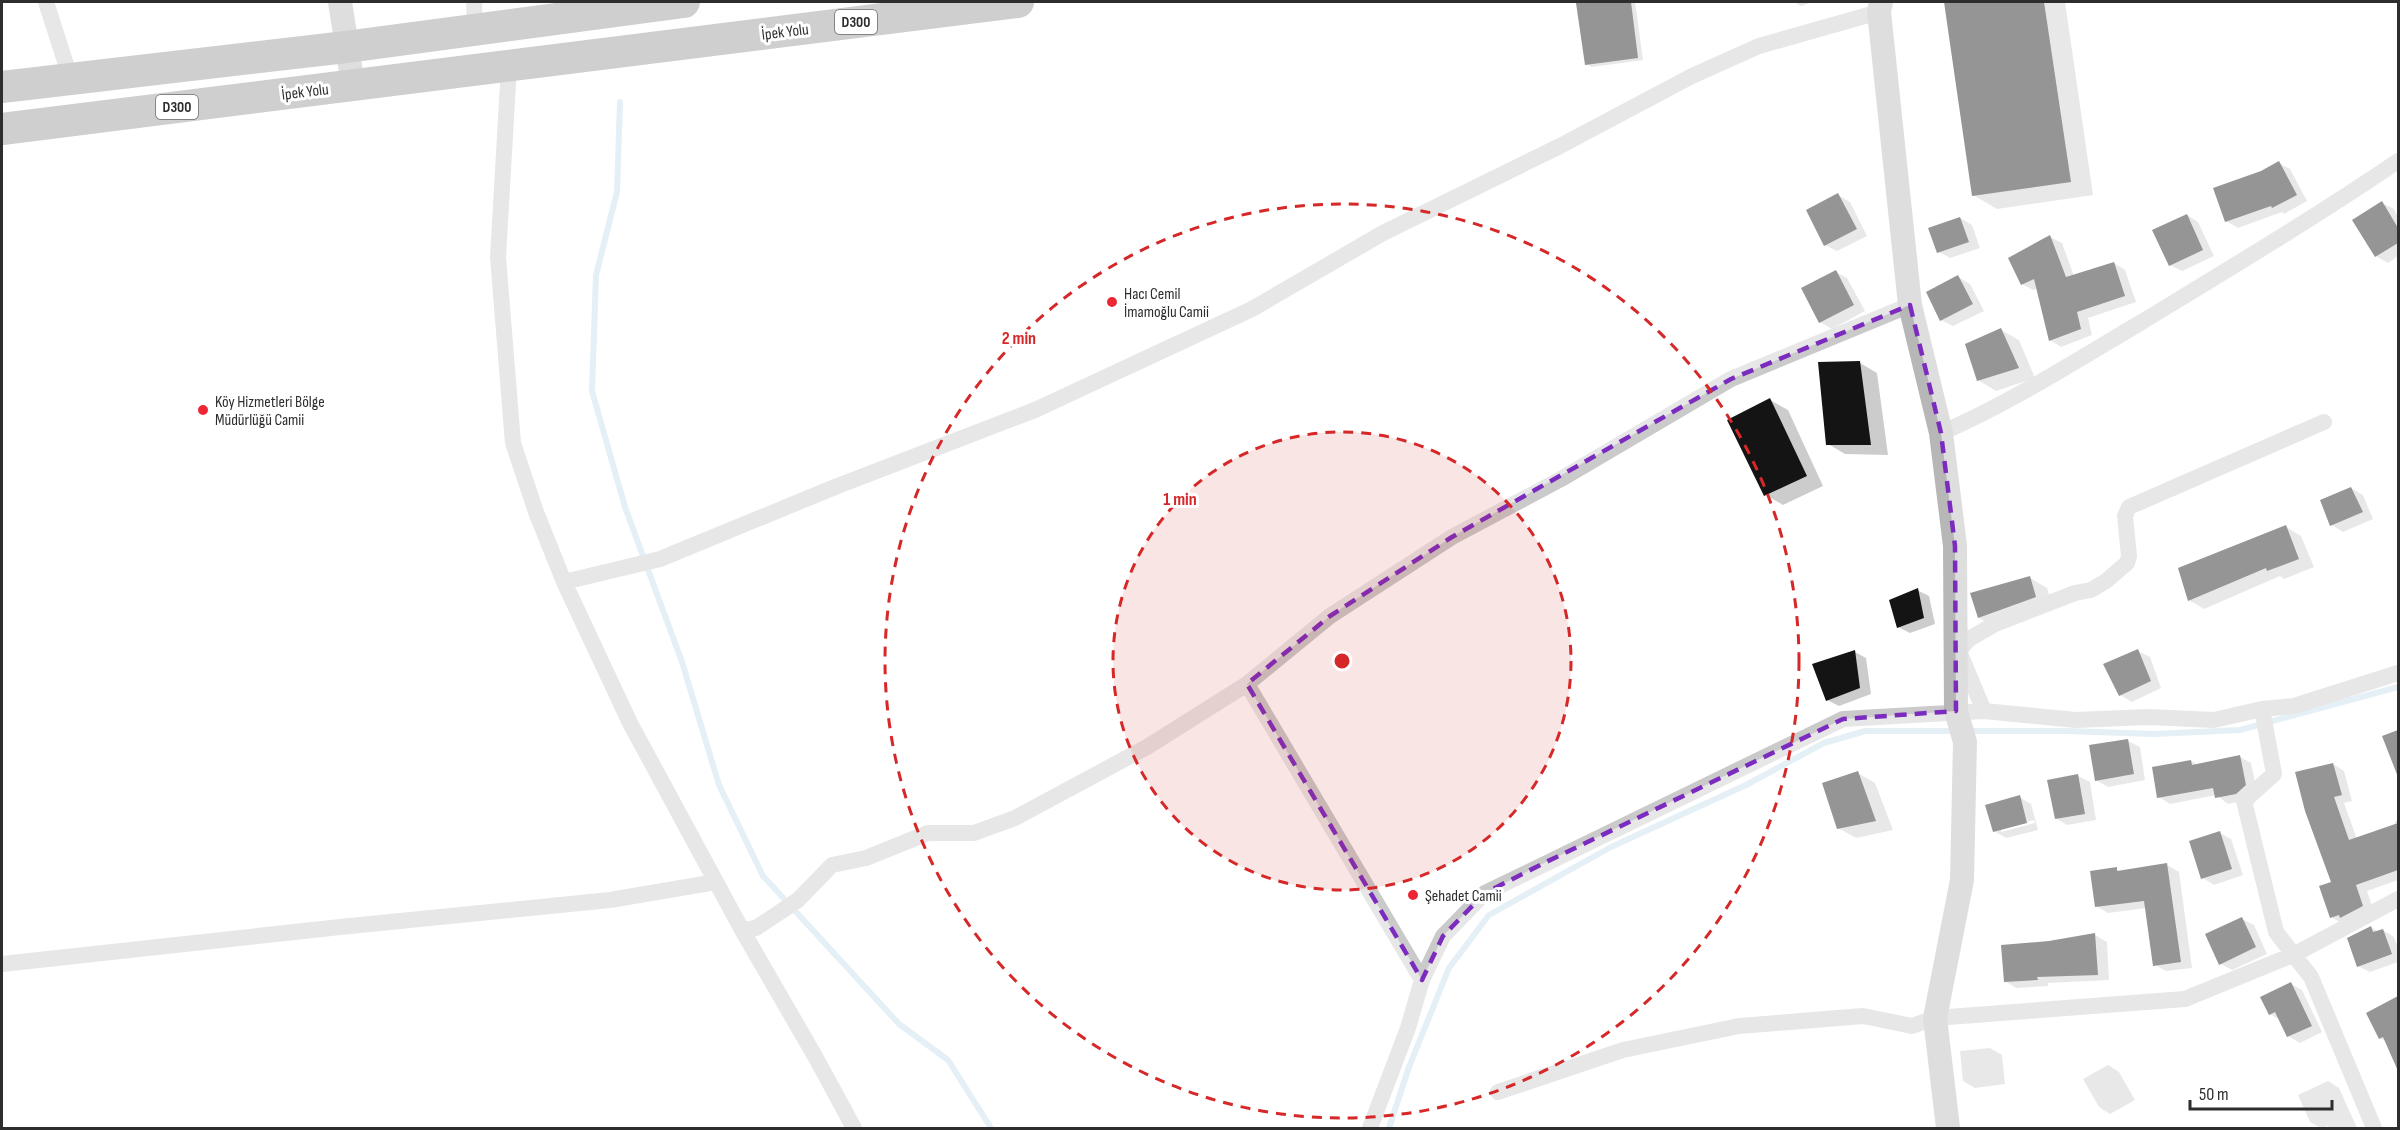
<svg xmlns="http://www.w3.org/2000/svg" width="2400" height="1130" viewBox="0 0 2400 1130" font-family="'Sofia Sans Condensed',sans-serif">
<style>
.shadow{fill:#0003;fill-rule:evenodd}
.lines{fill:none;stroke-linecap:round;stroke-linejoin:round}
.stream{stroke:#c4dcec;stroke-width:6}
.building{fill:#141414}
.street{stroke:#cacaca;stroke-width:16}
.secondary{stroke:#b7b7b7;stroke-width:24}
.highway{stroke:#949494;stroke-width:32}
.marked{fill:none;stroke:#7b2cbf;stroke-width:4.5;stroke-dasharray:12 8;stroke-linejoin:round}
.ring{fill:none;stroke:#d62828;stroke-width:3;stroke-dasharray:10 8}
.poi-dot{fill:#eb2735;stroke:#fff;stroke-width:2}
.labels{text-anchor:middle;stroke-width:6;stroke-linejoin:round;paint-order:stroke}
.shield{fill:#fff;stroke:#6c6c6c;stroke-width:1.5}
.shield-label{font-size:15px;font-weight:bold;fill:#2d2d2d}
.street-label{font-size:16px;fill:#2d2d2d;stroke:#fff}
.poi-label{font-size:16px;fill:#2d2d2d;stroke:#fff;text-anchor:start}
.centre{fill:#d62828;stroke:#fff;stroke-width:3}
.ring-label{font-size:18px;text-anchor:middle;font-weight:bold;fill:#d62828;stroke:#fff;stroke-width:6;stroke-linejoin:round;paint-order:stroke}
</style>
<rect width="100%" height="100%" fill="#fff"/>
<!-- shadow -->
<path class="shadow" d="M1599 2H1635L1643 60 1592 67 1586 64 1578 4Z
M1794 2H1813L1801 6Z
M1945 2H2065L2093 195 1997 209 1973 195Z
M2279 163 2290 169 2307 201 2284 214 2282 212 2238 228 2226 221 2261 172Z
M1838 195 1850 202 1867 236 1837 251 1825 245Z
M2382 203 2394 209 2398 217V256L2388 263 2376 256 2354 220Z
M2187 215 2198 222 2214 256 2182 271 2170 265Z
M1960 218 1972 225 1980 248 1950 258 1939 252Z
M2050 237 2062 243 2074 276 2114 263 2125 270 2136 302 2088 318 2092 335 2061 347 2050 340 2038 288 2033 290 2022 284Z
M1836 272 1847 278 1865 311 1832 329 1820 322Z
M1958 277 1970 284 1984 311 1953 326 1941 320Z
M2001 330 2019 340 2035 378 1996 391 1978 380Z
M1860 363 1877 373 1888 455 1845 454 1828 444Z
M1770 400 1788 410 1823 486 1783 505 1766 495Z
M2351 488 2363 495 2373 519 2343 532 2332 525 2322 501Z
M2286 527 2301 536 2314 567 2284 579 2280 576 2204 609 2189 600Z
M2030 578 2047 588 2053 607 1997 628 1979 618Z
M1917 590 1929 596 1935 624 1910 633 1898 627Z
M2138 651 2150 657 2161 688 2132 702 2120 695Z
M1855 652 1866 658 1871 694 1839 706 1827 700Z
M2398 731V773L2384 737Z
M2128 741 2140 747 2145 780 2108 787 2096 780Z
M2240 757 2251 763 2257 792 2248 800 2228 804 2216 795 2170 804 2159 797 2191 761 2198 765Z
M2333 764 2344 771 2352 801 2344 803 2357 839 2396 826 2395 821 2398 820V880L2367 891 2374 912 2343 924 2331 917Z
M1858 773 1875 783 1893 830 1856 838 1838 828Z
M2078 776 2090 782 2096 820 2067 825 2056 818Z
M2019 797 2031 804 2038 830 2006 838 1994 831ZM2034 820 2035 823 2001 832V829Z
M2220 833 2231 839 2243 875 2214 885 2203 878Z
M2167 865 2179 872 2192 968 2166 971 2155 965 2146 908 2108 913 2096 906 2116 869 2121 872Z
M2242 919 2254 925 2267 954 2232 970 2221 964Z
M2371 927 2378 932 2383 930 2394 937 2398 948V962L2370 972 2358 966Z
M2095 935 2107 942 2109 980 2048 983V986L2016 988 2005 981 2049 943Z
M2291 984 2302 990 2322 1032 2300 1043 2288 1036 2280 1020 2270 1014Z
M2398 998V1067L2386 1041 2380 1038 2368 1014Z
M1990 1048 2002 1055 2005 1084 1975 1088 1963 1081 1960 1051Z
M2108 1065 2119 1072 2135 1100 2110 1114 2099 1107 2083 1079Z
M2328 1081 2339 1088 2357 1128H2329L2328 1126 2321 1128 2310 1122 2298 1095Z"/>
<g class="lines">
<!-- stream -->
<path class="stream" d="M620 102 617 192 596 275 592 391 625 507 682 662 719 785 763 876 899 1024 948 1060 991 1128
M1967 731H2067L2154 734 2240 730 2398 687
M1389 1128 1409 1067 1449 968 1489 915 1611 847 1746 785 1824 743 1865 731H1957"/>
</g>
<!-- building -->
<path class="building" d="M1587 2H1631L1638 58 1585 65 1576 3Z
M1944 2H2044L2071 182 1972 196Z
M2279 161 2297 195 2272 208 2271 206 2225 222 2213 188 2261 171Z
M1838 193 1857 229 1824 246 1806 210Z
M2382 201 2398 228V243L2375 257 2352 220Z
M2187 214 2203 250 2169 266 2152 230Z
M1960 217 1969 242 1937 253 1928 228Z
M2050 235 2066 277 2114 262 2125 296 2077 312 2081 329 2049 341 2034 279 2021 285 2008 258Z
M1836 270 1854 305 1819 323 1801 288Z
M1958 275 1973 304 1940 321 1926 292Z
M2001 328 2019 368 1977 381 1965 344Z
M1860 361 1871 445H1826L1818 362Z
M1770 398 1807 476 1764 496 1727 420Z
M2351 487 2363 512 2330 526 2320 500Z
M2286 525 2299 559 2267 571 2266 568 2188 601 2178 568Z
M2030 576 2036 597 1978 618 1970 593Z
M1918 588 1924 618 1897 628 1889 600Z
M2138 649 2151 681 2119 696 2103 664Z
M1855 650 1860 688 1826 701 1812 664Z
M2398 730V777L2382 736Z
M2128 739 2134 774 2095 781 2089 745Z
M2240 755 2246 785 2236 794 2215 798 2213 788 2157 798 2152 767 2191 760 2192 765Z
M2333 763 2342 795 2334 797 2349 840 2398 823V870L2356 885 2363 906 2340 918 2339 915 2330 918 2319 886 2331 882 2305 811 2295 772Z
M1858 771 1876 821 1837 829 1822 783Z
M2078 774 2085 814 2055 819 2047 780Z
M2020 795 2027 823 1993 832 1985 805Z
M2220 831 2232 869 2201 879 2189 841Z
M2167 863 2181 962 2153 966 2144 901 2095 907 2090 871 2117 867V871Z
M2242 917 2256 947 2219 965 2205 934Z
M2371 926 2373 932 2383 929 2392 954 2357 967 2347 938Z
M2095 933 2098 975 2037 977 2038 980 2004 982 2001 945 2049 941Z
M2291 982 2312 1026 2287 1037 2275 1012 2269 1015 2260 997Z
M2398 996V1071L2383 1037 2379 1039 2366 1013Z"/>
<g class="lines">
<!-- street -->
<path class="street" d="M46 2 71 80
M474 2 475 29
M509 66 498 257 513 443 536 512 564 582 630 723 742 930 816 1058 854 1128
M1941 433C2010 403 2074 362 2140 323 2227 270 2314 218 2398 161
M564 582 660 559 835 487 1035 410 1252 309 1383 233 1560 146 1692 76 1759 46 1879 12
M2262 709 2274 774 2244 801 2276 932 2311 977 2374 1128
M1984 711 1959 651 1969 639 1995 624 2075 593 2091 590 2106 581 2127 563 2129 556 2125 516 2129 507 2324 422
M742 930 756 928 798 900 832 865 866 858 928 833H974L1015 818 1147 747 1247 684
M2 964 340 927 610 900 716 882
M1422 980 1247 684 1330 616 1452 537 1561 479 1731 379 1910 305
M1498 1092 1623 1050 1739 1026 1863 1016 1912 1026 1935 1018 2185 999 2295 954 2398 899
M1370 1128 1408 1028 1422 980 1443 936 1485 893 1843 719 1984 711 2076 720 2147 717 2214 720 2262 709 2294 706 2398 673"/>
<!-- secondary -->
<path class="secondary" d="M340 2 353 85
M1881 2 1879 12 1910 305 1941 433 1955 546 1956 711 1965 742 1962 880 1935 1018 1948 1128"/>
<!-- highway -->
<path class="highway" d="M2 87 346 47 684 2
M2 129 1018 2"/>
</g>
<!-- marked area -->
<path d="M0 0H2400V1130H0ZM1910 305 1941 433 1955 546 1956 711 1843 719 1544 863 1485 893 1443 936 1422 980 1247 684 1330 616 1452 537 1731 379Z" fill="#fff" fill-opacity=".55" fill-rule="evenodd"/>
<path class="marked" d="M1910 305 1941 433 1955 546 1956 711 1843 719 1544 863 1485 893 1443 936 1422 980 1247 684 1330 616 1452 537 1731 379Z"/>
<!-- distance rings -->
<circle cx="1342" cy="661" r="229" fill="#d62828" fill-opacity=".12"/>
<g class="ring">
<circle cx="1342" cy="661" r="229"/>
<circle cx="1342" cy="661" r="457"/>
</g>
<!-- markers -->
<g class="poi-dot">
<circle cx="1112" cy="302" r="6"/>
<circle cx="203" cy="410" r="6"/>
<circle cx="1413" cy="895" r="6"/>
</g>
<g class="labels">
<!-- shield labels -->
<g class="shield">
<rect x="835" y="10" width="42" height="24" rx="4.5"/>
<rect x="156" y="95" width="42" height="24" rx="4.5"/>
</g>
<g class="shield-label">
<text x="856" y="27">D300</text>
<text x="177" y="112">D300</text>
</g>
<!-- street labels -->
<g class="street-label">
<text transform="translate(785 31) rotate(-7)" y="6">İpek Yolu</text>
<text transform="translate(305 91) rotate(-7)" y="6">İpek Yolu</text>
</g>
<!-- poi labels -->
<g class="poi-label">
<text x="1124" y="299">Hacı Cemil<tspan x="1124" dy="18">İmamoğlu Camii</tspan></text>
<text x="215" y="407">Köy Hizmetleri Bölge<tspan x="215" dy="18">Müdürlüğü Camii</tspan></text>
<text x="1425" y="901">Şehadet Camii</text>
</g>
</g>
<circle cx="1342" cy="661" r="9" class="centre"/>
<g class="ring-label">
<text x="1019" y="344">2 min</text>
<text x="1180" y="505">1 min</text>
</g>
<!-- border -->
<rect width="2400" height="1130" fill="none" stroke="#2d2d2d" stroke-width="6"/>
<!-- scale -->
<path d="M2190 1100v9h142v-9" fill="none" stroke="#2d2d2d" stroke-width="3"/>
<text x="2199" y="1100" font-size="18" fill="#2d2d2d" stroke="#ffffff" stroke-width="4.5" paint-order="stroke">50 m</text>
</svg>
